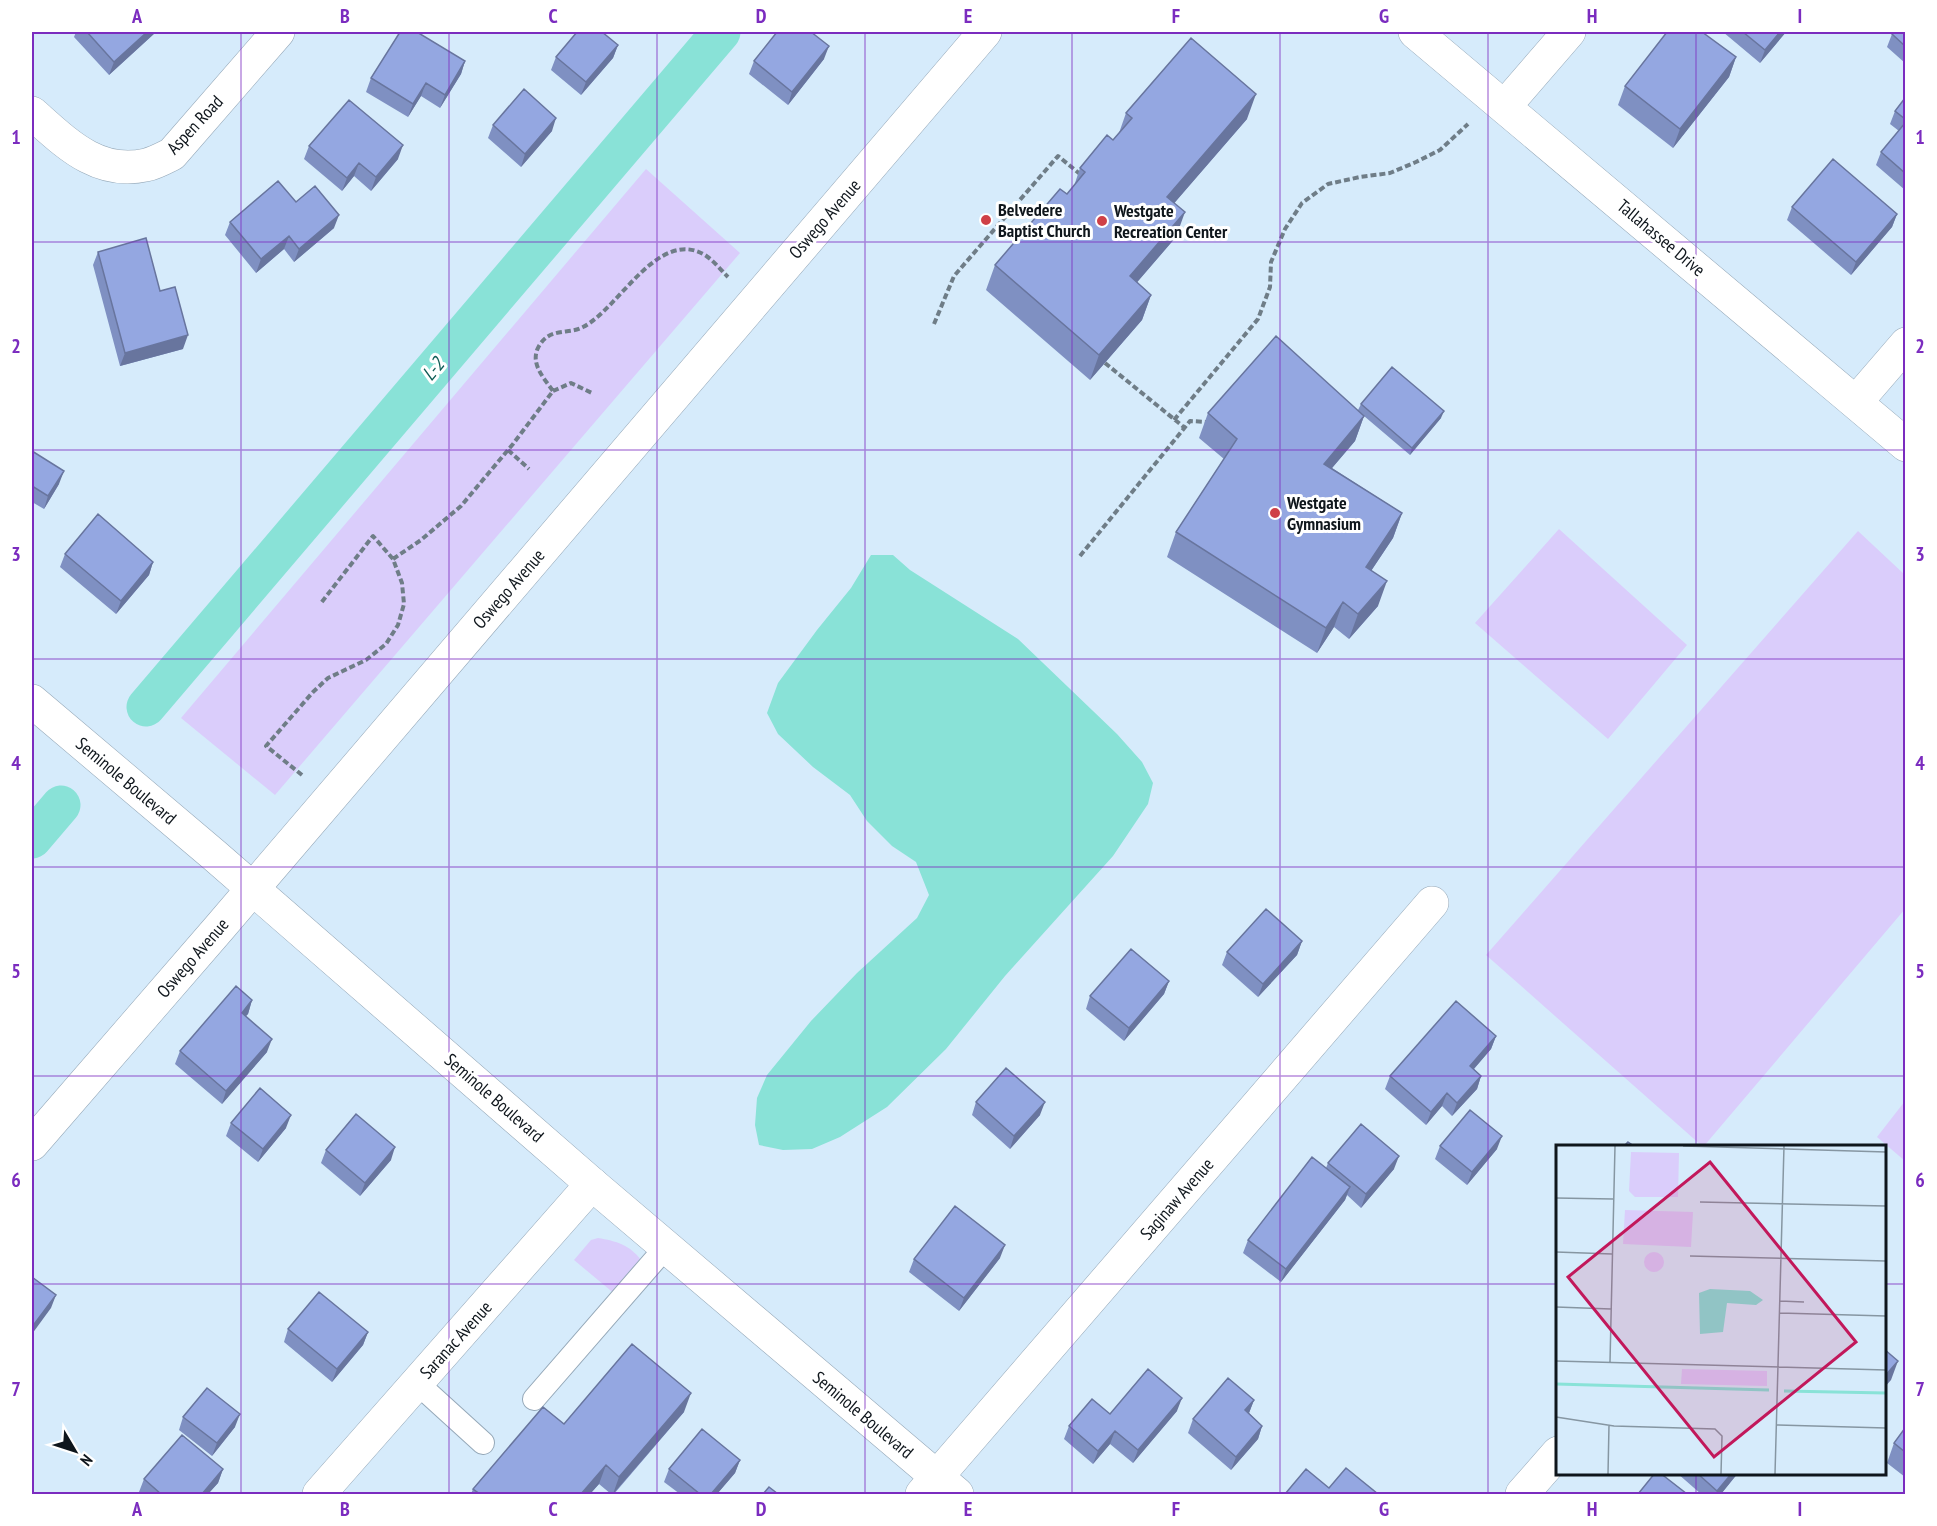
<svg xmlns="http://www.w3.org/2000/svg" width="1937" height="1526" viewBox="0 0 1937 1526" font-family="'PT Sans Narrow',sans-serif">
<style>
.green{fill:#dacdfb}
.water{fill:#89e2d7}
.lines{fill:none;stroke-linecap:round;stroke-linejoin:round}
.canal{stroke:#89e2d7;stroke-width:39}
.lane-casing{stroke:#95a8b8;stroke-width:24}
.street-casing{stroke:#95a8b8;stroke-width:34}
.secondary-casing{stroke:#95a8b8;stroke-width:34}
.path{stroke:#6f7d87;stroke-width:4;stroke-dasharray:6 3;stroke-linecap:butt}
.lane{stroke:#fff;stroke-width:22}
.street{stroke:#fff;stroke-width:33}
.secondary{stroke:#fff;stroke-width:33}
.wall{fill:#7f90c2}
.shaded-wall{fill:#68759e}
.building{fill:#94a7e1;stroke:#68759e;stroke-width:1.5}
.grid{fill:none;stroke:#7b2cbf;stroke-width:1.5;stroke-opacity:0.55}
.poi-dot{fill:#cf4047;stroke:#fff;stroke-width:2}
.labels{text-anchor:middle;stroke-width:6;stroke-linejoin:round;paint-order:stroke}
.street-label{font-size:18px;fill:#0f161c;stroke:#fff}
.poi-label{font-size:18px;font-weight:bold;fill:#0f161c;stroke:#fff;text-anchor:start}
.water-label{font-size:20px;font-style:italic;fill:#0e5c55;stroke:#fff}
.inset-river{fill:none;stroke:#89e2d7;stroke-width:3}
.inset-road{fill:none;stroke:#8696a2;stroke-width:1.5}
.view{fill:#c2185b;fill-opacity:0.15;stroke:#c2185b;stroke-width:3}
.inset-edge{fill:none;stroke:#0f161c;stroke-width:3}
.neatline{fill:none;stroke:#7b2cbf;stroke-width:2}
.grid-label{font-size:20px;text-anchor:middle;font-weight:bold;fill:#7b2cbf}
</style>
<rect width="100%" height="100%" fill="#d6ebfb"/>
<!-- green -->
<path class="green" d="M646 169 740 253 275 795 181 718Z
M1559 529 1687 645 1608 739 1475 623Z
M1858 531 1905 575V909L1704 1146H1702L1486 955Z
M1905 1101V1161L1877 1137Z
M598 1238C616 1241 630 1245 641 1260L616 1295 574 1260 591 1240Z"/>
<!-- water -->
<path class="water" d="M871 555H893L910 570 1018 639 1117 734 1142 762 1153 783 1148 804 1113 856 1005 976 946 1049 887 1107 840 1137 812 1149 783 1150 759 1145 755 1125 757 1098 767 1075 811 1021 857 973 917 918 929 895 916 862 892 846 867 821 850 795 813 767 778 734 767 713 778 683 817 630 851 588Z"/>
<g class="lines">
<!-- canal -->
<path class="canal" d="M146 707 721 32
M32 839 61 805"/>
<defs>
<path id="lane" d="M417 1383 483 1443
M534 1399 666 1247"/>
<path id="street" d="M1415 32 1906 445
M1505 106 1569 32
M32 113C65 142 97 176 146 165 155 163 164 158 172 154L278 32
M1856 402 1906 344
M32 1144 220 927 985 32
M319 1494 592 1184
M922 1494 1432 903
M1522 1494 1558 1453"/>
<path id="secondary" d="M32 701 214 855 592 1184 957 1494"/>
</defs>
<!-- lane casing -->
<use href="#lane" class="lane-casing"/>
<!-- street casing -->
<use href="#street" class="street-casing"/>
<!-- secondary casing -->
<use href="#secondary" class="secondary-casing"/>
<!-- path -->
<path class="path" d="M934 324 954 276 1058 156 1080 174
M1105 363 1185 428
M553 391 571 383 592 393
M1174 420 1258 319 1270 287 1271 262 1285 229 1302 203 1328 184 1360 177 1390 173 1416 162 1440 150 1468 124
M508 450 529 469
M1080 556 1190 421 1207 422
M393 559 421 540 461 506 513 444 553 391C544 378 529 363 539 346 550 327 568 335 583 327 619 309 658 227 705 255 714 261 721 270 728 277
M302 775 266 746 313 692 328 678 366 660 386 644 398 625 404 604 402 583 393 559 373 536 321 603"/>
<!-- lane -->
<use href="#lane" class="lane"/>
<!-- street -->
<use href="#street" class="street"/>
<!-- secondary -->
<use href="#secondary" class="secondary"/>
</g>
<!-- wall -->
<path class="wall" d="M76 32H156L109 75 74 37Z
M1723 32H1786L1760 63Z
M1905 32V63L1887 47 1892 34Z
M618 45 613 58 581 95 551 70 556 57Z
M1736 57 1729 77 1673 148 1618 105 1625 86Z
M824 59 788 105 749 74 754 61Z
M465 61 461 74 440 108 421 96 408 117 366 92 371 78Z
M1905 98V190L1876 165 1881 152 1899 131 1890 124 1895 111Z
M1126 113 1247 119 1174 203 1176 237 1137 282 1151 295 1142 320 1090 380 986 290 995 265 1067 194 1074 186 1080 168 1113 140 1119 133Z
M493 125 552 131 521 167 488 138Z
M309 146 398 159 371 191 354 176 342 191 304 159Z
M296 202 334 228 294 262 284 249 256 273 225 235 230 222Z
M1792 207 1897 214 1892 227 1851 275 1787 220Z
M98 252 183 349 120 366 93 265Z
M1361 404 1441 418 1410 455 1364 416 1355 441 1332 468 1402 513 1393 538 1371 571 1378 606 1349 639 1334 627 1317 653 1167 557 1176 532 1224 459 1199 438 1208 413 1358 410Z
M32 451 59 484 44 509 32 502Z
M65 554 153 562 149 575 116 614 60 567Z
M1302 941 1297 955 1258 997 1222 965 1227 952Z
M1169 981 1164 994 1124 1041 1086 1009 1090 996Z
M252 1000 248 1014 245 1016 267 1052 222 1104 175 1064 180 1051Z
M1496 1036 1491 1049 1474 1069 1481 1076 1477 1089 1452 1116 1442 1106 1426 1125 1385 1089 1390 1076Z
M976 1102 1040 1115 1010 1149 972 1115Z
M231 1123 286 1128 258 1162 226 1136Z
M1440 1146 1497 1149 1467 1185 1435 1159Z
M326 1150 391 1160 360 1196 321 1163Z
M1328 1163 1394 1169 1361 1208 1347 1195 1345 1200 1281 1282 1243 1253 1248 1240 1326 1168Z
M1000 1258 959 1311 909 1272 914 1259Z
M288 1329 368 1332 363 1345 332 1382 284 1342Z
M1254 1400 1249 1413 1262 1426 1258 1439 1231 1470 1188 1433 1193 1419Z
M1177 1411 1133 1463 1110 1444 1093 1464 1064 1439 1069 1426 1110 1414Z
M684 1412 614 1494H611L599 1484 590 1494H471L473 1489 564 1424Z
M183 1417 235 1427 212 1456 179 1430Z
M1905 1428V1477L1887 1463 1894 1443Z
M740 1460 735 1473 717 1494H680L664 1482 669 1469Z
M223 1469 218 1483 208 1494H141L139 1492 144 1479Z
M1677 1473H1738L1721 1494H1701Z"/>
<!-- shaded-wall -->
<path class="shaded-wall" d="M147 32H156L109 75 114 62Z
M1780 32H1786L1760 63 1765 50Z
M618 45 613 58 581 95 586 82Z
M829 46 824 59 788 105 792 92Z
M1736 57 1729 77 1673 148 1680 129Z
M465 61 461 74 440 108 445 95Z
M426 83 421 96 408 117 413 104Z
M1256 94 1247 119 1158 222 1167 197Z
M556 118 552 131 521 167 525 154Z
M403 145 398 159 371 191 376 177Z
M359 163 354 176 342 191 347 178Z
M1185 212 1176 237 1121 301 1130 276Z
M1897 214 1892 227 1851 275 1856 262Z
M339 215 334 228 294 262 299 249Z
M289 236 284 249 256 273 261 259Z
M1151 295 1142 320 1090 380 1099 355Z
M188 335 183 349 120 366 125 353Z
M1444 411 1441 418 1410 455 1412 448Z
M1364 416 1355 441 1315 488 1324 464Z
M64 471 59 484 44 509 48 496Z
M1402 513 1393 538 1357 592 1366 567Z
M153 562 149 575 116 614 121 601Z
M1387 581 1378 606 1349 639 1358 614Z
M1343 602 1334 627 1317 653 1326 628Z
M1302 941 1297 955 1258 997 1263 984Z
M1169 981 1164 994 1124 1041 1129 1028Z
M252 1000 248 1014 237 1026 242 1013Z
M1496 1036 1491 1049 1465 1079 1470 1066Z
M272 1039 267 1052 222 1104 226 1091Z
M1481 1076 1477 1089 1452 1116 1457 1103Z
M1447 1093 1442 1106 1426 1125 1431 1112Z
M1045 1102 1040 1115 1010 1149 1014 1136Z
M291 1115 286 1128 258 1162 263 1149Z
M1502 1136 1497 1149 1467 1185 1472 1172Z
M395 1147 391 1160 360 1196 365 1183Z
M1399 1156 1394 1169 1361 1208 1366 1194Z
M1350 1187 1345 1200 1281 1282 1286 1269Z
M1005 1245 1000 1258 959 1311 964 1298Z
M56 1295 51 1308 32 1334V1327Z
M368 1332 363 1345 332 1382 337 1369Z
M1898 1361 1891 1380 1884 1388V1377Z
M691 1393 684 1412 613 1494 619 1477Z
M1182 1398 1177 1411 1133 1463 1138 1450Z
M1254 1400 1249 1413 1245 1410Z
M240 1414 235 1427 212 1456 217 1443Z
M1262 1426 1258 1439 1231 1470 1236 1457Z
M1115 1431 1110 1444 1093 1464 1098 1451Z
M740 1460 735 1473 717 1494H711Z
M606 1465 599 1484 590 1494H581Z
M223 1469 218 1483 208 1494H202Z
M1732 1473H1738L1721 1494H1716L1717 1491Z"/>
<!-- building -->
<path class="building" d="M87 32H147L114 62Z
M400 32H417L465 61 445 95 426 83 413 104 371 78Z
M577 32H602L618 45 586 82 556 57Z
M777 32H811L829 46 792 92 754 61Z
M1667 32H1702L1736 57 1680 129 1625 86Z
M1743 32H1780L1765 50Z
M1894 32H1905V46L1892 34Z
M1191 38 1256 94 1167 197 1185 212 1130 276 1151 295 1099 355 995 265 1060 189 1067 194 1085 172 1080 168 1107 135 1113 140 1132 118 1126 113Z
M524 89 556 118 525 154 493 125Z
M1905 98V119L1895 111Z
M349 100 403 145 376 177 359 163 347 178 309 146Z
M1905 123V173L1881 152Z
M1833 159 1897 214 1856 262 1792 207Z
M278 181 296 202 315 186 339 215 299 249 289 236 261 259 230 222Z
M146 238 160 291 175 287 188 335 125 353 98 252Z
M1276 336 1364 416 1324 464 1402 513 1366 567 1387 581 1358 614 1343 602 1326 628 1176 532 1237 439 1208 413Z
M1392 367 1444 411 1412 448 1361 404Z
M32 451 64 471 48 496 32 486Z
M98 514 153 562 121 601 65 554Z
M1266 909 1302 941 1263 984 1227 952Z
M1131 949 1169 981 1129 1028 1090 996Z
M236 986 252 1000 242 1013 272 1039 226 1091 180 1051Z
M1456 1001 1496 1036 1470 1066 1481 1076 1457 1103 1447 1093 1431 1112 1390 1076Z
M1006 1068 1045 1102 1014 1136 976 1102Z
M260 1088 291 1115 263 1149 231 1123Z
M1470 1110 1502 1136 1472 1172 1440 1146Z
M356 1114 395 1147 365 1183 326 1150Z
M1361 1124 1399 1156 1366 1194 1328 1163Z
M1628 1142 1634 1146H1624Z
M1312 1157 1350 1187 1286 1269 1248 1240Z
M955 1206 1005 1245 964 1298 914 1259Z
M32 1277 56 1295 32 1327Z
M319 1292 368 1332 337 1369 288 1329Z
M632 1344 691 1393 619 1477 606 1465 581 1494H480L473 1489 543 1407 564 1424Z
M1884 1349 1898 1361 1884 1377Z
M1148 1369 1182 1398 1138 1450 1115 1431 1098 1451 1069 1426 1092 1399 1110 1414Z
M1228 1378 1254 1400 1245 1410 1262 1426 1236 1457 1193 1419Z
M207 1388 240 1414 217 1443 183 1417Z
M1905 1428V1452L1894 1443Z
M702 1429 740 1460 711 1494H700L669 1469Z
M182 1435 223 1469 202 1494H161L144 1479Z
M1346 1468 1378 1494H1285L1306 1469 1329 1488Z
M1655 1473H1660L1687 1494H1638Z
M1697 1473H1732L1717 1491Z
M769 1487 778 1494H763Z"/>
<!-- grid -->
<path class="grid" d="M241 32V1494M449 32V1494M657 32V1494M865 32V1494M1072 32V1494M1280 32V1494M1488 32V1494M1696 32V1146M32 242H1906M32 450H1906M32 659H1906M32 867H1906M32 1076H1906M32 1284H1558M1884 1284H1906M1696 1474V1494"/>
<!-- markers -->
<g class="poi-dot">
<circle cx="986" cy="220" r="6"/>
<circle cx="1102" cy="221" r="6"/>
<circle cx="1275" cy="513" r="6"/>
</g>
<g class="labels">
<!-- street labels -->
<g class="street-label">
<text transform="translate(195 125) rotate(-47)" y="6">Aspen Road</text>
<text transform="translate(825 219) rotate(-49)" y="6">Oswego Avenue</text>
<text transform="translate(1661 238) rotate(40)" y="6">Tallahassee Drive</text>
<text transform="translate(509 589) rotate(-49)" y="6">Oswego Avenue</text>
<text transform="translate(126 781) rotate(40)" y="6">Seminole Boulevard</text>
<text transform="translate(193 958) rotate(-49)" y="6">Oswego Avenue</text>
<text transform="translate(494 1098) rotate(41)" y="6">Seminole Boulevard</text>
<text transform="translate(1177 1199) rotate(-49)" y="6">Saginaw Avenue</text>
<text transform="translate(456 1340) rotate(-48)" y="6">Saranac Avenue</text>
<text transform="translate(863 1415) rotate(40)" y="6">Seminole Boulevard</text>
</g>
<!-- poi labels -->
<g class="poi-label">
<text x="998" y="216">Belvedere<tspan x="998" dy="21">Baptist Church</tspan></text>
<text x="1114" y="217">Westgate<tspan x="1114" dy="21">Recreation Center</tspan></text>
<text x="1287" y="509">Westgate<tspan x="1287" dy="21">Gymnasium</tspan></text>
</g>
<!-- water labels -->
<g class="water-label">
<text transform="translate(433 369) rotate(-50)" y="7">L-2</text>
</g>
</g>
<!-- overview -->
<g transform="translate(1556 1145)">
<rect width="330" height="330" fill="#d6ebfb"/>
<path d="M75 7 123 8 122 52H79L73 46ZM69 65 137 67 135 102 67 99ZM88 117a10 10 0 1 1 20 0a10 10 0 1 1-20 0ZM126 224 211 226V241L125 239Z" fill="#dacdfb"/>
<path d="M154 144 194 146 207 155 200 160 171 158 167 187 144 189 143 148Z" fill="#89e2d7"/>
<path class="inset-river" d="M0 239 213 245M228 246 330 248"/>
<path class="inset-road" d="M127 1 330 7M0 53 57 54M144 57 330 61M0 107 56 109M134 111 330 116M224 156 248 157M0 162 55 164M224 168 330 171M0 216 330 225M54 217 59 1M0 272 58 281 159 284 166 291 165 329M221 280 330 283M52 329 53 280M219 329 228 1"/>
<path class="view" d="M154 17 300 197 158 312 12 132Z"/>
<rect width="330" height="330" class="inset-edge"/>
</g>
<!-- border -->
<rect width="1937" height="1526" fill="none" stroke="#ffffff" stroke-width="66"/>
<!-- north arrow -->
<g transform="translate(75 1451) rotate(129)" stroke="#ffffff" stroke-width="4.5" paint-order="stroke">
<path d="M0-4.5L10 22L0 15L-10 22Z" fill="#0f161c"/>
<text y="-9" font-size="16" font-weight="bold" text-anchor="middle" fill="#0f161c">N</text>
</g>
<rect x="33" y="33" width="1871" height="1460" class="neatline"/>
<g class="grid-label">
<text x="137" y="23">A</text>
<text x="345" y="23">B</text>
<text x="553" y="23">C</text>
<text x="761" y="23">D</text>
<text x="968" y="23">E</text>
<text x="1176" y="23">F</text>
<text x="1384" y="23">G</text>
<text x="1592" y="23">H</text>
<text x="1800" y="23">I</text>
<text x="16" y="144">1</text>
<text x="1920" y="144">1</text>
<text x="16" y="353">2</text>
<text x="1920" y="353">2</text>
<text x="16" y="561">3</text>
<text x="1920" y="561">3</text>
<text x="16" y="770">4</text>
<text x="1920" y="770">4</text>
<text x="16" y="978">5</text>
<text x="1920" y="978">5</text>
<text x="16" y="1187">6</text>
<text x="1920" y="1187">6</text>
<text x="16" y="1396">7</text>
<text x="1920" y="1396">7</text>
<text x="137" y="1516">A</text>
<text x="345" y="1516">B</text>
<text x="553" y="1516">C</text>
<text x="761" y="1516">D</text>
<text x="968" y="1516">E</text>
<text x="1176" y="1516">F</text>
<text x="1384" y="1516">G</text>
<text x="1592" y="1516">H</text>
<text x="1800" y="1516">I</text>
</g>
</svg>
